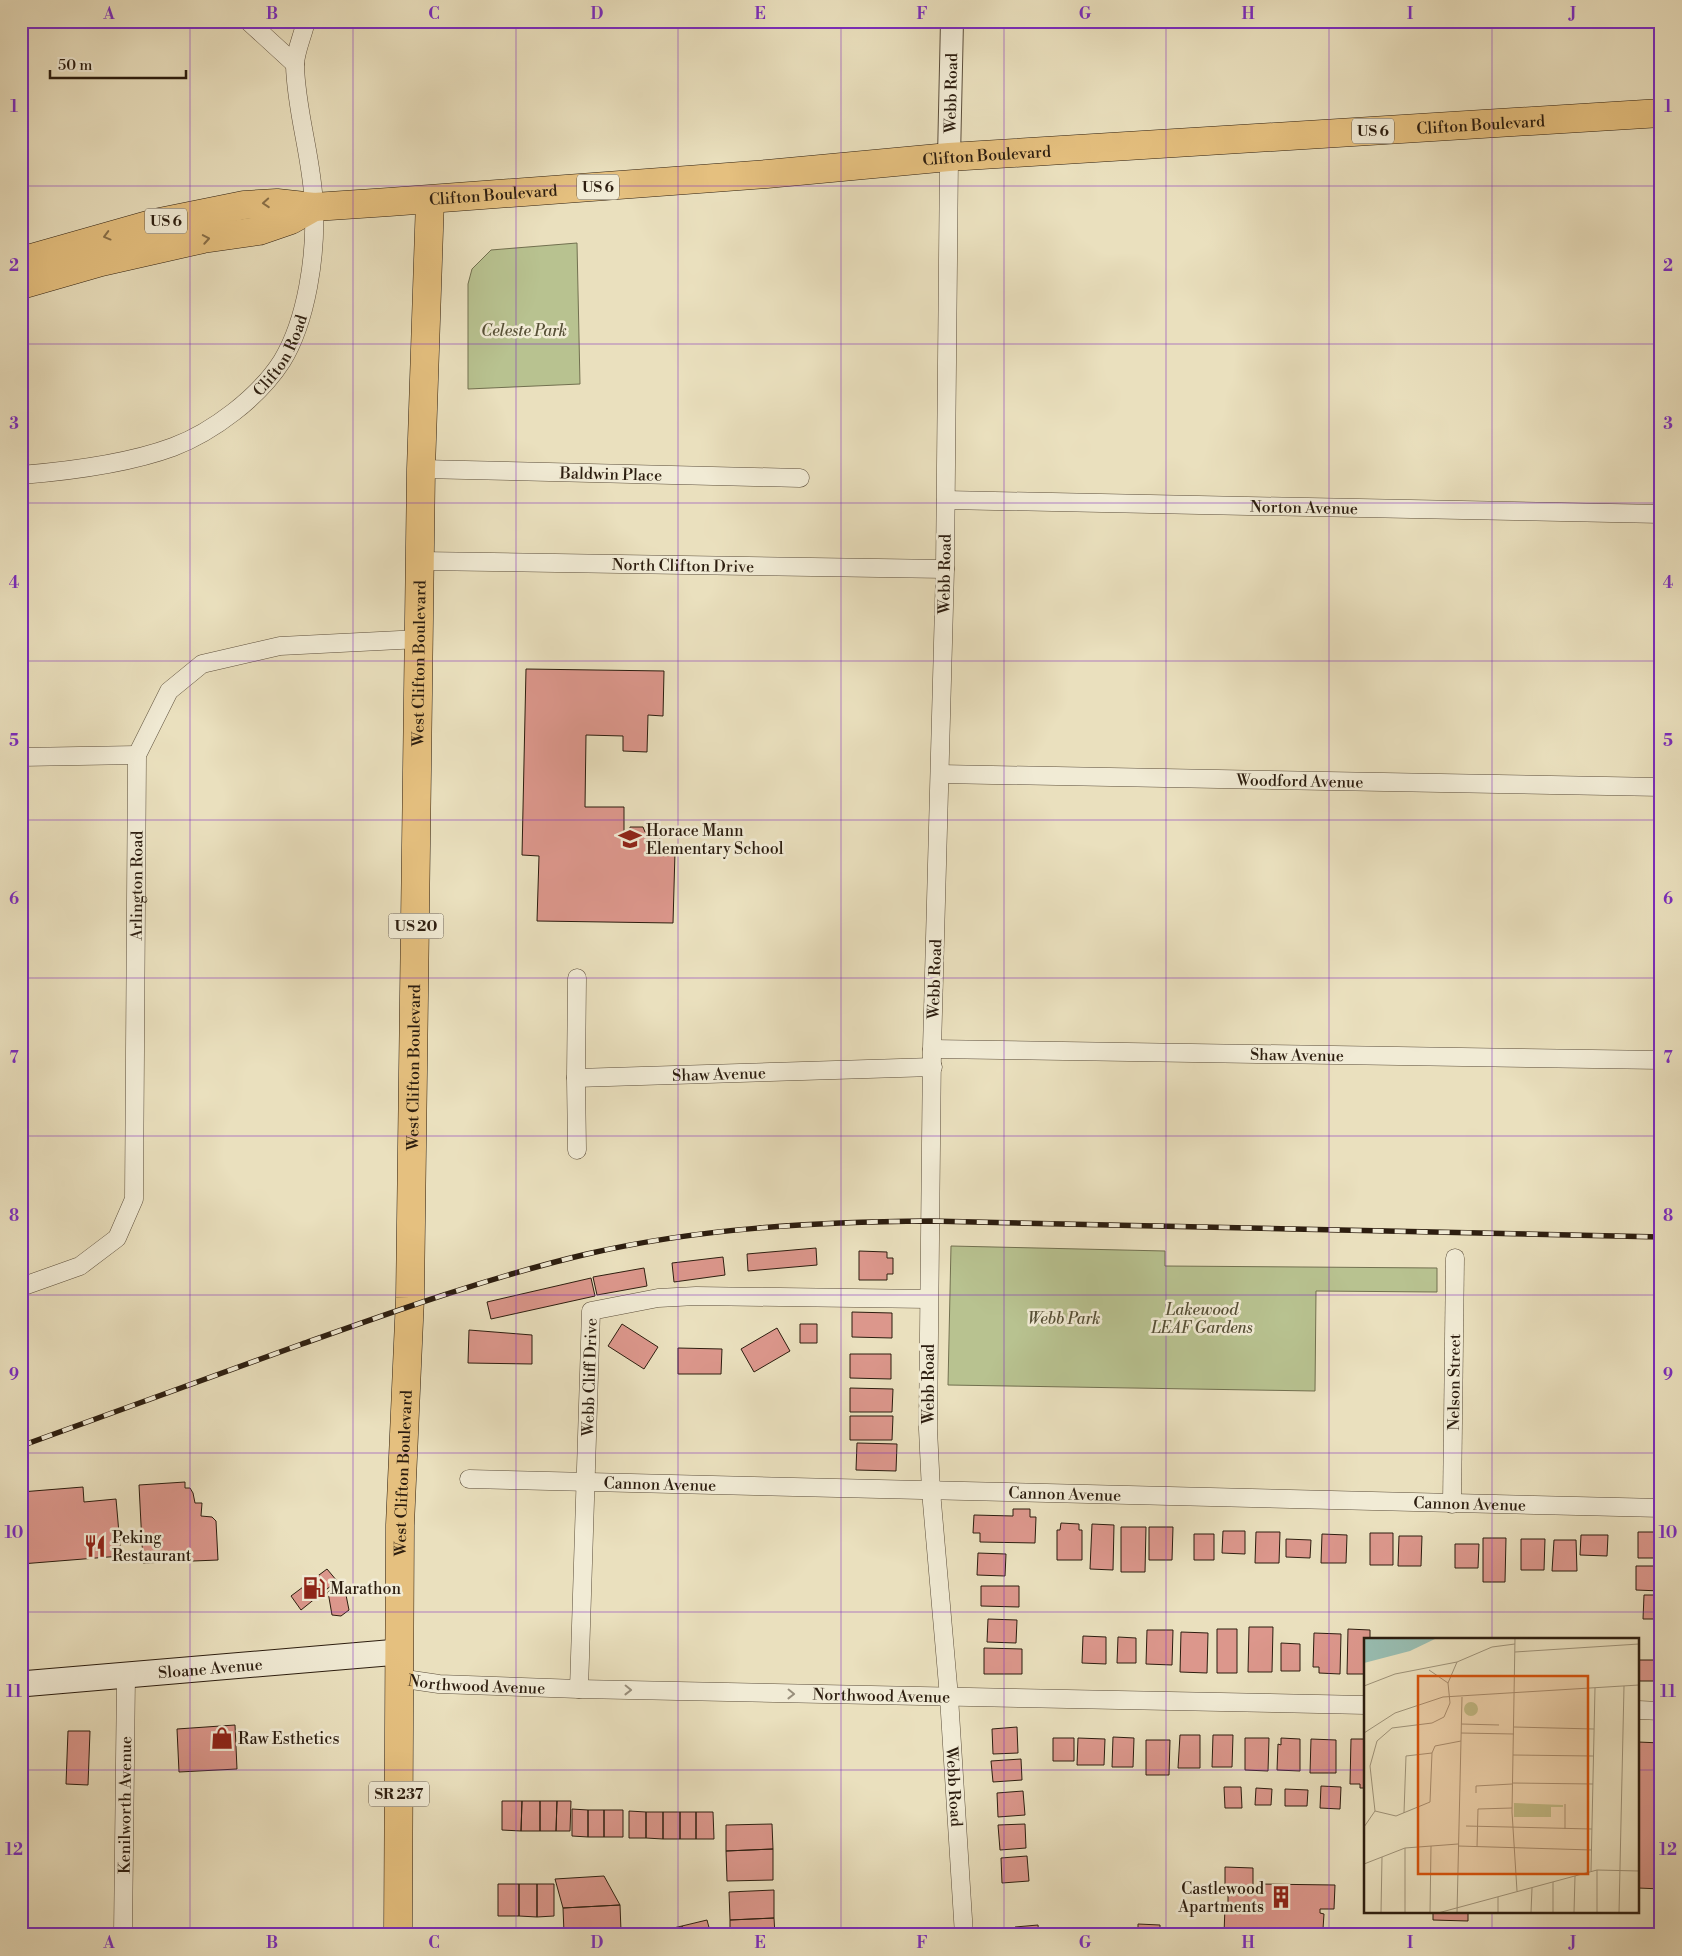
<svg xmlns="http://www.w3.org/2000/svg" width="1682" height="1956" viewBox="0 0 1682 1956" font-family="'Libre Bodoni',serif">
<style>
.green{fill:#b8c290;stroke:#727050}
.building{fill:#dc978c;stroke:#2c1d0f}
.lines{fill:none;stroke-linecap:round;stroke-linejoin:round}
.minor-casing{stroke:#5c4e3b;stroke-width:19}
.tertiary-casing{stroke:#5c4e3b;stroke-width:24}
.secondary-casing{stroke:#2c1d0f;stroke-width:27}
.primary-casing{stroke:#2c1d0f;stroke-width:29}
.minor{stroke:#f1ebd5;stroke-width:18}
.tertiary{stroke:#f1ebd5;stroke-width:22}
.secondary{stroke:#f1ebd5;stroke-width:25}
.primary{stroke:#e5c07f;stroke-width:28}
.rail-casing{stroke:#2c1d0f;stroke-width:5.5}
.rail{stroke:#f1ebd5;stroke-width:4;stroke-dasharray:11;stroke-linecap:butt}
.oneway{stroke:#886e47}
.oneway2{stroke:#988e7c}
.grid{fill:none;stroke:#7b2cbf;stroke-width:1;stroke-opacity:0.55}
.labels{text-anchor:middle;stroke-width:5;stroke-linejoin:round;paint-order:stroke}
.shield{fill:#f1ebd5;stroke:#675b4a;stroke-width:1}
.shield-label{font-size:15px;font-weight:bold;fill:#2c1d0f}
.street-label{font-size:16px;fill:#2c1d0f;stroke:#f1ebd5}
.park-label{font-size:16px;font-style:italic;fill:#564f36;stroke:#f1ebd5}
.poi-label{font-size:16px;fill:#2c1d0f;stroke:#f1ebd5;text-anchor:start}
.inset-road{fill:none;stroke:#9e9278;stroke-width:1}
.view{fill:#d5530c;fill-opacity:0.15;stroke:#d5530c;stroke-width:2.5}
.inset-edge{fill:none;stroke:#2c1d0f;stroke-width:2.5}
.neatline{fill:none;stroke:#7b2cbf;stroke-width:2}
.grid-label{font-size:16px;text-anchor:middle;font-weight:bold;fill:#7b2cbf}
</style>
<rect width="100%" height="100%" fill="#eae0be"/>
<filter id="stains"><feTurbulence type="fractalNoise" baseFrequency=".004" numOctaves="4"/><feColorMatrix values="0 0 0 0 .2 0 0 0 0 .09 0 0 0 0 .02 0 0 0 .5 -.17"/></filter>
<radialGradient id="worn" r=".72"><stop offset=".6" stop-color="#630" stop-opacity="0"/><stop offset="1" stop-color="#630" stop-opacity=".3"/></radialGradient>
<!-- green -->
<path class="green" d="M577 243 580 384 468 389V284L472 269 491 250Z
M951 1246 1165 1251V1266L1437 1268V1292L1316 1291 1315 1391 948 1385Z"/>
<!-- building -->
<path class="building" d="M526 669 664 671 663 716 648 715 647 752 623 751V736L586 735 585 807H624V831H630V827H643L645 832H660L659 852H675L673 923 537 921 539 856 522 855Z
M816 1248 817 1265 748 1271 747 1254Z
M859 1251 887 1252V1258H893V1274H887V1280H859Z
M723 1257 725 1275 674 1282 672 1263Z
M644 1268 647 1286 597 1295 593 1277Z
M591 1278 595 1296 491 1319 487 1302Z
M852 1312 892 1313V1338L852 1337Z
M622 1324 658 1347 644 1369 608 1346Z
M800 1324H817V1343H800Z
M777 1328 790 1351 754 1372 741 1349Z
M469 1330 532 1335V1364L468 1363Z
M678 1348 722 1349 721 1374H678Z
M850 1354H891V1379L850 1378Z
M850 1388 893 1389 892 1412H850Z
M850 1416H893L892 1440H850Z
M857 1443 897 1444 896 1471 856 1470Z
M185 1482V1488H190L193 1493 195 1503H202L201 1516 212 1517 216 1521 218 1560 143 1563 139 1485Z
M83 1487 84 1502 116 1499 121 1556 21 1564V1492Z
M1013 1509H1030V1517H1036L1035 1543 980 1542V1533H973L974 1515 1013 1516Z
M1061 1523 1079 1524V1530H1082V1560H1057V1530H1060Z
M1092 1524 1114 1525 1113 1570 1090 1569Z
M1121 1527H1146L1145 1572H1121Z
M1149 1527H1173L1172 1560H1149Z
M1223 1531H1245V1554L1222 1553Z
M1256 1532H1280L1279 1563H1255Z
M1638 1532H1661V1558H1638Z
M1370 1533H1393V1565H1370Z
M1194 1534H1214V1560H1194Z
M1322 1534 1347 1535 1346 1563H1321Z
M1581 1535H1608L1607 1556 1580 1555Z
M1399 1536H1422L1421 1566H1398Z
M1483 1538H1506L1505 1582H1483Z
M1286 1539 1311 1540 1310 1558 1286 1557Z
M1521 1539H1545L1544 1570H1521Z
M1554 1540H1576L1577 1571H1552Z
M1455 1544H1479L1478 1568H1455Z
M978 1553 1006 1554 1005 1576 977 1575Z
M1636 1566H1661V1591L1636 1590Z
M327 1569 337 1581 301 1610 291 1596Z
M339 1584 344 1585 349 1610 341 1616 332 1615 328 1592Z
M981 1586H1019V1607L981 1606Z
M1644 1595H1661V1619H1643Z
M988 1619 1017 1620 1016 1643 987 1642Z
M1249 1627H1273L1272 1672H1248Z
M1217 1629H1237V1673H1217Z
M1348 1629 1370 1630V1640H1366V1674H1347Z
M1147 1630H1173L1172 1665 1146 1664Z
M1181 1632 1208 1633 1207 1673 1180 1672Z
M1314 1633 1341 1634 1340 1674 1319 1673V1667H1313Z
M1083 1636 1106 1637V1664L1082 1663Z
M1118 1637 1136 1638V1663H1117Z
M1557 1638 1632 1640H1557Z
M1281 1643 1300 1644V1671H1281Z
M984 1648 1022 1649V1674H984Z
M1638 1660H1661V1681H1638Z
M235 1725 237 1769 179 1772 177 1729Z
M1017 1727 1018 1753 993 1754 992 1729Z
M68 1731H90L88 1785 66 1784Z
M1180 1735H1200V1768H1178Z
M1213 1735H1233L1232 1767H1212Z
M1113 1737 1134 1738 1133 1767H1112Z
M1053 1738H1074V1761H1053Z
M1078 1738 1105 1739 1104 1765H1077Z
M1245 1738H1269L1268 1771 1245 1770Z
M1281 1738 1300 1739V1771L1277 1770 1278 1744 1281 1745Z
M1311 1739 1336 1740V1773H1310Z
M1351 1739H1366V1788H1360V1784H1350Z
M1146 1740H1170L1169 1775H1146Z
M1638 1742 1661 1743V1889L1638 1888Z
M1021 1759 1022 1780 993 1782 991 1761Z
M1321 1786 1341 1787 1340 1809 1320 1808Z
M1224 1787H1241L1242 1808H1225Z
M1256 1788 1272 1789 1271 1805H1255Z
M1285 1789 1308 1790 1307 1806H1285Z
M1023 1791 1025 1815 998 1817 997 1793Z
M502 1801H522L521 1831 502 1830Z
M522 1801H540V1831H521Z
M540 1801H557L556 1831H540Z
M557 1801H571L570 1831H556Z
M572 1809 588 1810V1837L572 1836Z
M588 1810H604V1837H588Z
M604 1810H623V1837H604Z
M629 1811 646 1812V1838H629Z
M646 1812H663V1839L646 1838Z
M663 1812H680V1839H663Z
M680 1812H696V1839H680Z
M696 1812H713L714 1839H696Z
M772 1824 773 1849 726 1851V1825Z
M1025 1824 1026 1848 1000 1850 998 1825Z
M773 1849V1880L727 1881 726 1851Z
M1027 1856 1029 1881 1002 1883 1001 1858Z
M1225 1867 1253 1868V1887H1258V1884L1335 1885 1334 1909H1320V1913L1324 1914 1323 1929H1315V1935H1165V1932L1224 1934 1225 1907H1228V1886H1225Z
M604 1876 620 1905 563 1908 555 1879Z
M498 1884H519V1916H498Z
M519 1884H537V1917L519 1916Z
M537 1884H554V1916L537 1917Z
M774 1890V1918L730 1920 729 1892Z
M620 1905 621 1931 564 1933 563 1908Z
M1433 1912H1468V1921L1433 1920Z
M774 1918 775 1935H730V1920Z
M707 1920 711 1935H684L682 1926Z
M1138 1924 1160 1925V1935H1138Z
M1038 1925 1039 1935H1016L1015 1927Z
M682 1926 684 1935H657L656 1932Z"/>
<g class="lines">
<defs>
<g id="minor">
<path d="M248 21 295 64"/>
<path id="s1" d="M949 157 945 569 932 1049 928 1429 931 1491 949 1697 964 1935"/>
<path id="s2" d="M421 469 800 478"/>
<path id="s3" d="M21 475C70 471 127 464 173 447 213 432 259 397 282 361 307 320 316 255 314 208 313 160 296 113 295 65 295 52 303 35 306 21"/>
<path id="s4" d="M946 500 1661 514"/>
<path id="s5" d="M421 561 945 569"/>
<path d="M21 757 137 755"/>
<path id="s6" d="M940 774 1661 787"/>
<path id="s7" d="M932 1049 1661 1060"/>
<path d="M576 1078 577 978"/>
<path id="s8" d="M577 1150 576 1078 933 1067"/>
<path id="s9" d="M21 1287 80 1266 117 1238 134 1199 137 755 169 691 202 664 280 646 420 639"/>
<path id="s10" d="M469 1479 1661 1508"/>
<path id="s11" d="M1452 1504 1455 1258"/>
<path id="s12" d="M398 1678 439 1684 579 1689 1366 1705"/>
<path id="s13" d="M579 1689 591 1311 658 1298 696 1296 928 1299"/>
<path d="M1638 1710 1661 1711"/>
<path id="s14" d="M123 1935 126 1676"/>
</g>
<g id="tertiary">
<path id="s15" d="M949 157 952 21"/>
</g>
<g id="secondary">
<path id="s16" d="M21 1684 398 1652"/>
</g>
<g id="primary">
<path id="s17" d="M21 261 155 223 244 205 277 203 314 207 389 202 767 174 949 157 1661 113"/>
<path d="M21 285 101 262 203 239 259 231 291 220 314 207"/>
<path id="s18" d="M398 1935 400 1525 410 1298 421 469 430 200"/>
</g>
</defs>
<!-- minor casing -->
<use href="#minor" class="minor-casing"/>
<!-- tertiary casing -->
<use href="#tertiary" class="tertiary-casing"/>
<!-- secondary casing -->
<use href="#secondary" class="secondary-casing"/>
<!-- primary casing -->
<use href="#primary" class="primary-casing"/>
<!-- minor -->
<use href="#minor" class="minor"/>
<!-- tertiary -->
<use href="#tertiary" class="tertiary"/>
<!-- secondary -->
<use href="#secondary" class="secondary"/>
<!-- primary -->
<use href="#primary" class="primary"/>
<defs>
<path id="rail" d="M21 1446C115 1412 208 1378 302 1344 395 1311 490 1277 587 1254 699 1228 815 1222 930 1221L1661 1237"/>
</defs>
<!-- rail casing -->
<use href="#rail" class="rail-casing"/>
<!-- rail -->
<use href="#rail" class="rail"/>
</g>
<!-- one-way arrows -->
<defs><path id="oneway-chevron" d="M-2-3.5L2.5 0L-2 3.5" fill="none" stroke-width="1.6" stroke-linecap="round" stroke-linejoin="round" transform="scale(1.25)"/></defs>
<g class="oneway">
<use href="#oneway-chevron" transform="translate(266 203) rotate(176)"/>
<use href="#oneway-chevron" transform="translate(107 236) rotate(165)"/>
<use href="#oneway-chevron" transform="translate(206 239) rotate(-10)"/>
</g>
<g class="oneway2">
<use href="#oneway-chevron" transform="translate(628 1690) rotate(1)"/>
<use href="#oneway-chevron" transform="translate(791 1694) rotate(1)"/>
</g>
<!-- grid -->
<path class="grid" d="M190 21V1935M353 21V1935M516 21V1935M678 21V1935M841 21V1935M1004 21V1935M1166 21V1935M1329 21V1935M1492 21V1640M21 186H1661M21 344H1661M21 503H1661M21 661H1661M21 820H1661M21 978H1661M21 1136H1661M21 1295H1661M21 1453H1661M21 1612H1661M21 1770H1366M1638 1770H1661M1492 1912V1935"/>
<!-- icons -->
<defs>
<symbol id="school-bare" viewBox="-9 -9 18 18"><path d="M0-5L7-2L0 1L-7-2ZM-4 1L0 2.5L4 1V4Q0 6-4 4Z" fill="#8f2418" stroke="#f1ebd5" stroke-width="2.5" paint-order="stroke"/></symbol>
<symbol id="restaurant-bare" viewBox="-9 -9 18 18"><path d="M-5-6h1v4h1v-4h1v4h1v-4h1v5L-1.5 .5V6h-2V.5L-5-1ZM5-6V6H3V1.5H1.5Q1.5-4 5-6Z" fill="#8f2418" stroke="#f1ebd5" stroke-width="2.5" paint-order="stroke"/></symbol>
<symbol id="fuel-bare" viewBox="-9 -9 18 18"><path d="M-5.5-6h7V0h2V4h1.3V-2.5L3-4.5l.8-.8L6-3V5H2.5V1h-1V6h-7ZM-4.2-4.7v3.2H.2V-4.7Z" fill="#8f2418" stroke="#f1ebd5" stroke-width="2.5" paint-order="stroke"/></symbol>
<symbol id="shop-bare" viewBox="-9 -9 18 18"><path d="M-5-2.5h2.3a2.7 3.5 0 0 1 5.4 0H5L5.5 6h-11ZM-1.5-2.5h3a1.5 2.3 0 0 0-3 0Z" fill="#8f2418" stroke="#f1ebd5" stroke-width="2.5" paint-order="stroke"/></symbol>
<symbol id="building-bare" viewBox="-9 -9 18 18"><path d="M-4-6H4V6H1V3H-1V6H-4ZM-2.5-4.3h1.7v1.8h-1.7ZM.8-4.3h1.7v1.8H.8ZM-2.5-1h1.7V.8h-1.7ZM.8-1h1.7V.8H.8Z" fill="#8f2418" stroke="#f1ebd5" stroke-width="2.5" paint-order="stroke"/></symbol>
</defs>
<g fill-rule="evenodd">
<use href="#school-bare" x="614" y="823" width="32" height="32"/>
<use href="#restaurant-bare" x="79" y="1530" width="32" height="32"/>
<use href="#fuel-bare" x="298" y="1572" width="32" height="32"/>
<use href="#shop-bare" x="206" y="1722" width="32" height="32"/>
<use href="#building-bare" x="1265" y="1881" width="32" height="32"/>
</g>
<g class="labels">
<!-- shield labels -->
<g class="shield">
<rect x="1352" y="118.5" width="42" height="25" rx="4"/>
<rect x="577" y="174.5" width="42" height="25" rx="4"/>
<rect x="145" y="208.5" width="42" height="25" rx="4"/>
<rect x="388.5" y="913.5" width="55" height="25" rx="4"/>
<rect x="369" y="1781.5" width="60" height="25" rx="4"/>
</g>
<g class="shield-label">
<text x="1373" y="136">US 6</text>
<text x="598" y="192">US 6</text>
<text x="166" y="226">US 6</text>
<text x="416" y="931">US 20</text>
<text x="399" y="1799">SR 237</text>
</g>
<!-- street labels -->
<g class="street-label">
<text dy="6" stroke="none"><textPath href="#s15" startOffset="64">Webb Road</textPath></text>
<text dy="6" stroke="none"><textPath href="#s17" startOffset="1470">Clifton Boulevard</textPath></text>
<text dy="6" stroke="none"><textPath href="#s17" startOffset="975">Clifton Boulevard</textPath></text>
<text dy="6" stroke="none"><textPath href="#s17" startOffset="480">Clifton Boulevard</textPath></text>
<text dy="6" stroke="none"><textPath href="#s3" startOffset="300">Clifton Road</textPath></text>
<text dy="6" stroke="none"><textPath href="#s2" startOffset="190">Baldwin Place</textPath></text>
<text dy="6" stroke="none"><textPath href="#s4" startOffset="358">Norton Avenue</textPath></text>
<text dy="6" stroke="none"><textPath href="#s5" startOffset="262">North Clifton Drive</textPath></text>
<text transform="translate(944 574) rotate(-89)" y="6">Webb Road</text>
<text dy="6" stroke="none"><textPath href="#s18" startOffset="1272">West Clifton Boulevard</textPath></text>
<text dy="6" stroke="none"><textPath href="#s6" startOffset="360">Woodford Avenue</textPath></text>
<text dy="6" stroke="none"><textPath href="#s9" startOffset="465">Arlington Road</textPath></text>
<text transform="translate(934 979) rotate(-88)" y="6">Webb Road</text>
<text dy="6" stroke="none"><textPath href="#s7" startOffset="365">Shaw Avenue</textPath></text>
<text dy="6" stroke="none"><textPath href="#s18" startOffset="868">West Clifton Boulevard</textPath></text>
<text dy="6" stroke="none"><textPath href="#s8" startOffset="215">Shaw Avenue</textPath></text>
<text dy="6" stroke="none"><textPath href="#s13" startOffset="312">Webb Cliff Drive</textPath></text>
<text dy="6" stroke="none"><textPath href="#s11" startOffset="122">Nelson Street</textPath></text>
<text transform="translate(928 1384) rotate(-90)" y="6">Webb Road</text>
<text dy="6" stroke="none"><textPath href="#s18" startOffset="462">West Clifton Boulevard</textPath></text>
<text dy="6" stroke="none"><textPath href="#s10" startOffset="191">Cannon Avenue</textPath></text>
<text dy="6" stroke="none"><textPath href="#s10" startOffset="596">Cannon Avenue</textPath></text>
<text dy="6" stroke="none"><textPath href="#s10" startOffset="1001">Cannon Avenue</textPath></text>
<text dy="6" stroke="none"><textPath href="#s16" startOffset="190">Sloane Avenue</textPath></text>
<text dy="6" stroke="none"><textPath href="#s12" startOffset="79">Northwood Avenue</textPath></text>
<text dy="6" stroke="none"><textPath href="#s12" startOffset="484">Northwood Avenue</textPath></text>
<text dy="6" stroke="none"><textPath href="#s1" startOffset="1631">Webb Road</textPath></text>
<text dy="6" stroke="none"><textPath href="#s14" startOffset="130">Kenilworth Avenue</textPath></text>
</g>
<!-- park labels -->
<g class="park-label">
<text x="524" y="336">Celeste Park</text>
<text x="1202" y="1315">Lakewood<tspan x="1202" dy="18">LEAF Gardens</tspan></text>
<text x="1064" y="1324">Webb Park</text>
</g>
<!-- poi labels -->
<g class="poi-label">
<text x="646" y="836">Horace Mann<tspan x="646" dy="18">Elementary School</tspan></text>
<text x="112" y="1543">Peking<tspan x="112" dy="18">Restaurant</tspan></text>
<text x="330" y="1594">Marathon</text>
<text x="238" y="1744">Raw Esthetics</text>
<text x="1264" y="1894" text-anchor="end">Castlewood<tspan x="1264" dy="18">Apartments</tspan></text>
</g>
</g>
<!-- overview -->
<g transform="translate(1364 1638)">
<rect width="275" height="275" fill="#eae0be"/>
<path d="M100 71a7 7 0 1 1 14 0a7 7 0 1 1-14 0ZM150 165 199 167V169H187V179H150Z" fill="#b8c290"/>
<path d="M0 0H73L46 13 0 25Z" fill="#98bdb1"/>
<path class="inset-road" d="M151 0 148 174 153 253M151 14 275 6M65 32 84 45M0 48 31 36 93 24 128 9 151 6M97 86 135 87M150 89 230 91M0 95 31 75 79 59 275 47M97 95 150 96M149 117 229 118M148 145 229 146M112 155V148L148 146M11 173 32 178 66 164 68 115 71 108 97 103M40 175 42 118 68 115M102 188 228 191M0 189 11 173 6 128 13 103 28 90 68 85 80 79 86 65 84 45 93 24M201 191V166M94 208 228 212M113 209 114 171 148 170M0 226 41 210 94 206M227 233 231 50M17 275 18 219M41 275V210M66 275 67 208M74 275 233 232 275 233M93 275 98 59M134 275V259M167 275 168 250M189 275V244M210 275 211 238M233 275V232M255 275 260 48"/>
<path class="view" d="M54 38H224V236H54Z"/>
<rect width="275" height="275" class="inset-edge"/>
</g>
<!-- margin -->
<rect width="1682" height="1956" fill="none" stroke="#eae0be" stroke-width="55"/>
<!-- scale -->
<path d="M50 70v8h136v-8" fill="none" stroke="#2c1d0f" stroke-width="2.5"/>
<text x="58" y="70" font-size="15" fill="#2c1d0f" stroke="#f1ebd5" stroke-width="4" paint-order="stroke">50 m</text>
<rect x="28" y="28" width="1626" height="1900" class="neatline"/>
<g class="grid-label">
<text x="109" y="19">A</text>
<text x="272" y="19">B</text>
<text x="434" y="19">C</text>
<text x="597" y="19">D</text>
<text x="760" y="19">E</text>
<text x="922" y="19">F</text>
<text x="1085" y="19">G</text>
<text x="1248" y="19">H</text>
<text x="1410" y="19">I</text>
<text x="1573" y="19">J</text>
<text x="14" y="112">1</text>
<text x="1668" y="112">1</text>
<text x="14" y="271">2</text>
<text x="1668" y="271">2</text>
<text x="14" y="429">3</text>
<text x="1668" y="429">3</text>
<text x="14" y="588">4</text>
<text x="1668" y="588">4</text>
<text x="14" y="746">5</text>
<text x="1668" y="746">5</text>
<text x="14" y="904">6</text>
<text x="1668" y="904">6</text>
<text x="14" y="1063">7</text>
<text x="1668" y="1063">7</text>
<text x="14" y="1221">8</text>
<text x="1668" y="1221">8</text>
<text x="14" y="1380">9</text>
<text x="1668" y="1380">9</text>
<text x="14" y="1538">10</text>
<text x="1668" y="1538">10</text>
<text x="14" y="1697">11</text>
<text x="1668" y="1697">11</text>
<text x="14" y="1855">12</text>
<text x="1668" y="1855">12</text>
<text x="109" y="1948">A</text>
<text x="272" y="1948">B</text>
<text x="434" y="1948">C</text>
<text x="597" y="1948">D</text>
<text x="760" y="1948">E</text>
<text x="922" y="1948">F</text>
<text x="1085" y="1948">G</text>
<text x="1248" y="1948">H</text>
<text x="1410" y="1948">I</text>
<text x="1573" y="1948">J</text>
</g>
<rect width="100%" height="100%" filter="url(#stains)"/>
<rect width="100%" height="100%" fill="url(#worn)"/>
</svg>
